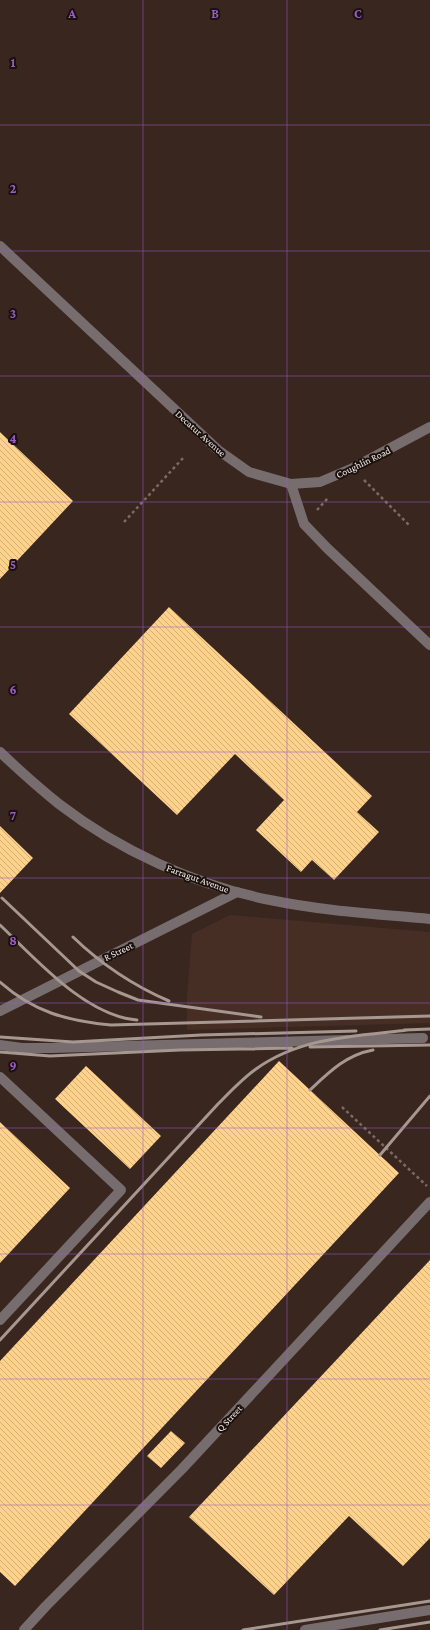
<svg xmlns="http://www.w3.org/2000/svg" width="430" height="1630" viewBox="0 0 430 1630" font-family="'Crimson Pro',serif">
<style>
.built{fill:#462e24}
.building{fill:url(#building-back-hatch)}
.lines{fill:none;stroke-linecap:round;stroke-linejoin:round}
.path{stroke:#7b6b65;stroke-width:2.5;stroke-dasharray:3 3;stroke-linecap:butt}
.lane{stroke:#786d6e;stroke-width:10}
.street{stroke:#786d6e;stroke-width:10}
.rail{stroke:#a69791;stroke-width:3}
.grid{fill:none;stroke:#9b5dca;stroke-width:1;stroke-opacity:0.55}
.labels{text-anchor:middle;stroke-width:4;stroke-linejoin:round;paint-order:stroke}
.street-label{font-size:10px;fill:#fcefea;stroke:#1a110e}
.grid-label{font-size:13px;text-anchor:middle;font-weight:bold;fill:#9b5dca;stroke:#1a110e;stroke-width:4;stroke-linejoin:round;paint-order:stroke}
</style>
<defs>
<pattern id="building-back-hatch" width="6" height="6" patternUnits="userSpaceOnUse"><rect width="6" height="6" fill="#ffd28c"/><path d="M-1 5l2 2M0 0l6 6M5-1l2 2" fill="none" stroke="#d2b07a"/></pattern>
</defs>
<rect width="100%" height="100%" fill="#38261f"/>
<!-- built -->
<path class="built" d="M230 915 430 932V1023L187 1030V996L192 934Z"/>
<!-- building -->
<path class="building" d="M0 432 73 501 0 579Z
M169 607 372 796 357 812 379 832 334 880 312 860 301 872 256 830 284 800 235 754 177 815 69 714Z
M0 826 33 858 0 893Z
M279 1061 399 1173 15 1586 0 1572V1361Z
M86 1066 161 1136 130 1169 55 1099Z
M0 1122 70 1188 0 1263Z
M430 1260V1538L403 1566 349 1516 274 1595 189 1517Z
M171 1431 185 1443 161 1468 147 1456Z"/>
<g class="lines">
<!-- path -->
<path class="path" d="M364 480 409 525
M317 510 328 498
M124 522 184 457
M342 1107 427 1186"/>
<!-- lane -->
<path class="lane" d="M291 484 304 524 327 548 430 645
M0 1011 237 892
M0 1045 22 1048H52L423 1038
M0 1077 121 1190 0 1320
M24 1630 46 1606 182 1469 430 1202
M305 1630 430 1610"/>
<!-- street -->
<path class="street" d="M0 246 218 450 249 472 291 484 320 482 353 468 430 427
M0 752C19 770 39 788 59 804 120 851 195 885 270 900 323 911 377 914 430 919"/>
<!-- rail -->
<path class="rail" d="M2 898 79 971 96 982 118 992 138 1000 261 1017
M0 925C35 958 85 1016 137 1020
M73 937C102 965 132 985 169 1001
M0 982C34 1012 67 1021 111 1025L430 1016
M404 1030 430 1029
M0 1037 73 1042 201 1035 356 1031
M310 1047 430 1045
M0 1052 50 1056 180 1050 292 1048
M310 1090C329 1072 346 1055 373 1050
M380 1155 430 1096
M0 1340 218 1104C230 1092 242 1079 256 1069 300 1037 356 1036 408 1030
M243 1630 430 1601
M380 1630 430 1622"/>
</g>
<!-- grid -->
<path class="grid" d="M143 0V1630M287 0V1630M0 125H430M0 251H430M0 376H430M0 502H430M0 627H430M0 752H430M0 878H430M0 1003H430M0 1128H430M0 1254H430M0 1379H430M0 1505H430"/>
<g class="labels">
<!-- street labels -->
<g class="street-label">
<text transform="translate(201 433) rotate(42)" y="4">Decatur Avenue</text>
<text transform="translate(363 462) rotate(-26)" y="4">Coughlin Road</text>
<text transform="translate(198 878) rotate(20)" y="4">Farragut Avenue</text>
<text transform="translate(118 951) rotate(-26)" y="4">R Street</text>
<text transform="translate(229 1418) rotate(-47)" y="4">Q Street</text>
</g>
</g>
<g class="grid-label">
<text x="72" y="18">A</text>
<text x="215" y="18">B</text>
<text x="358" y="18">C</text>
<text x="13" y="67">1</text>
<text x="13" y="193">2</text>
<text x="13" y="318">3</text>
<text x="13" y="443">4</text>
<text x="13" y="569">5</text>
<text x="13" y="694">6</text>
<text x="13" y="820">7</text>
<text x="13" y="945">8</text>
<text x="13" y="1070">9</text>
</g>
</svg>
